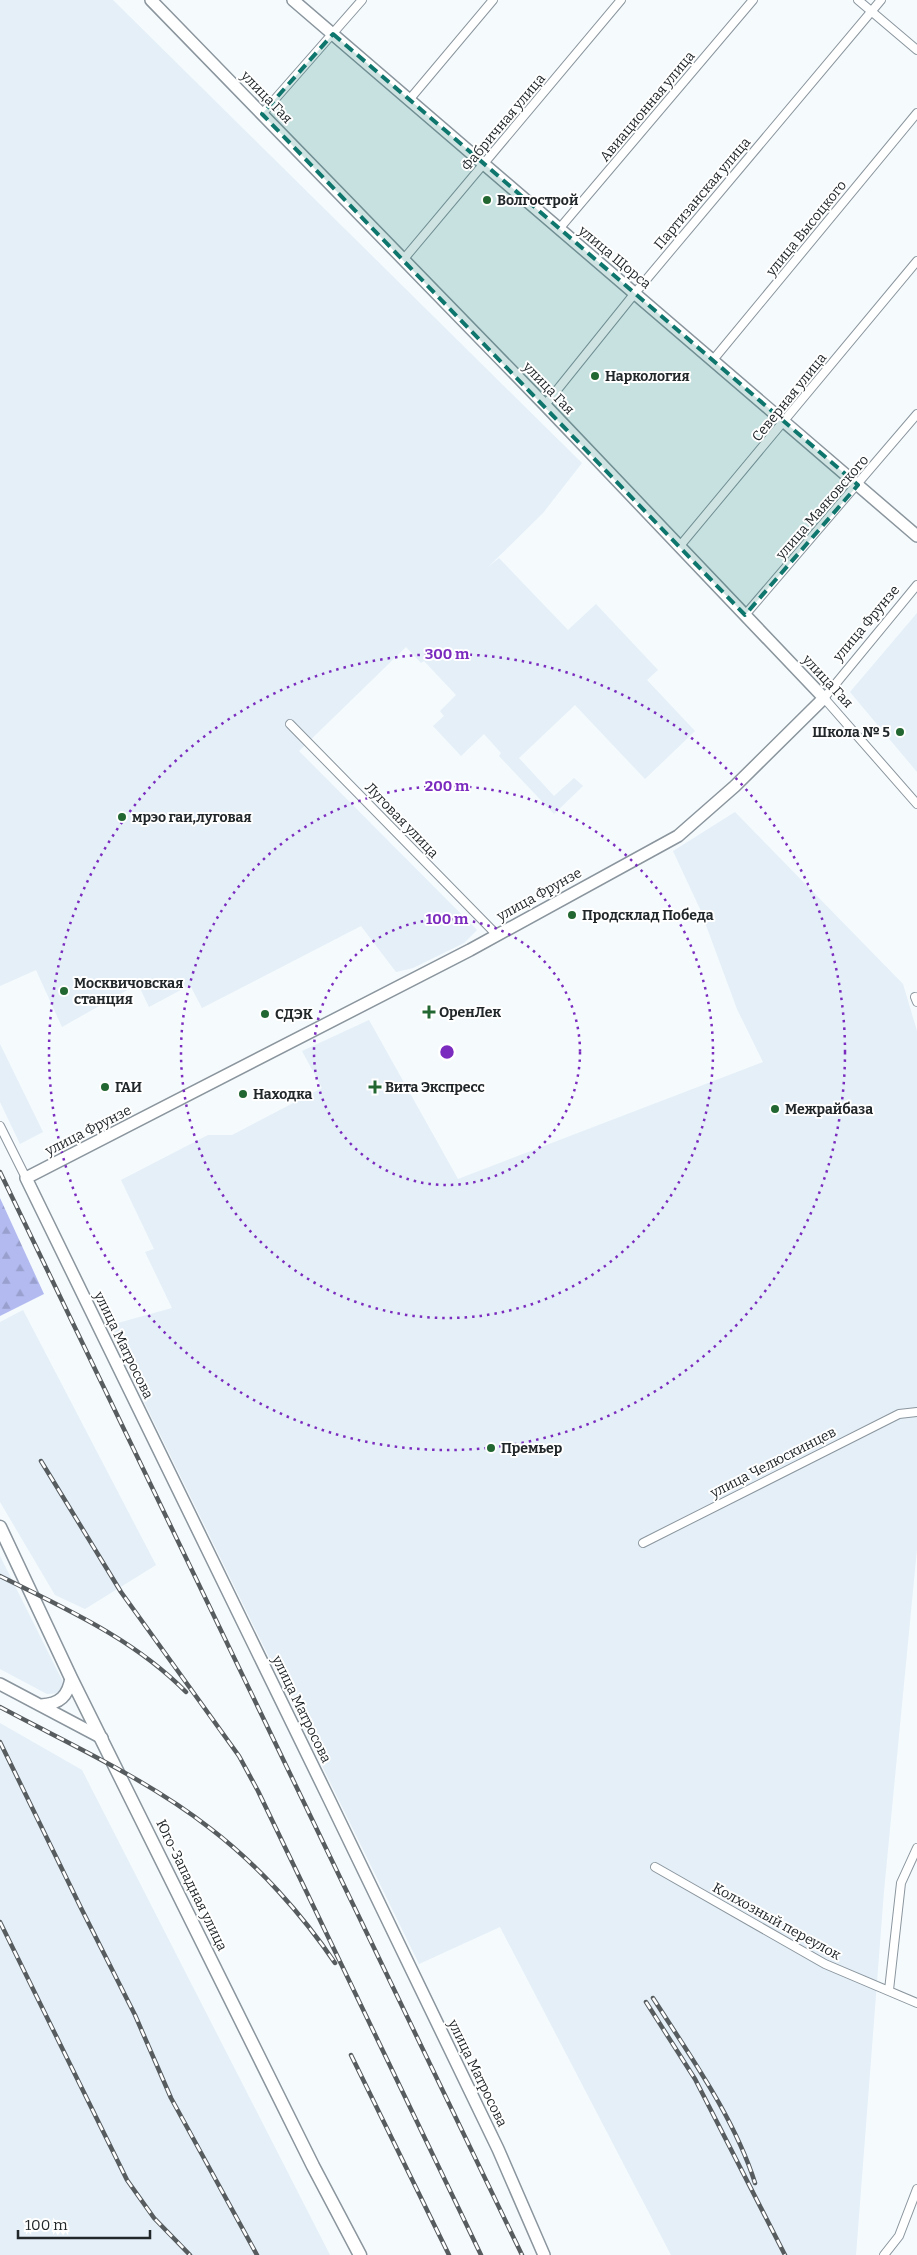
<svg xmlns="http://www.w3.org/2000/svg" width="917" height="2255" viewBox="0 0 917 2255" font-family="Bitter,serif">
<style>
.built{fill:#e4eff8}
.forest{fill:url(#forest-firs)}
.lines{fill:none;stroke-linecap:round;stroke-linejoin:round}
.street-casing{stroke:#8a959d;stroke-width:10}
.secondary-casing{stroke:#8a959d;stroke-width:14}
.primary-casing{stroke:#8a959d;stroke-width:15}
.street{stroke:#fff;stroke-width:8}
.secondary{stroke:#fff;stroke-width:11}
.primary{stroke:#fff;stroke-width:12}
.rail-casing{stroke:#575c5f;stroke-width:4.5}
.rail{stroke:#fff;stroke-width:2.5;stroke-dasharray:8;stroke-linecap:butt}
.marked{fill:#0f766e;fill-opacity:0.2;stroke:#0f766e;stroke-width:4;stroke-dasharray:10 6;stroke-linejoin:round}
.ring{fill:none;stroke:#7b2cbf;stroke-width:2.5;stroke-dasharray:2.5 5}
.poi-dot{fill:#226732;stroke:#fff;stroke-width:2}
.labels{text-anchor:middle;stroke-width:4;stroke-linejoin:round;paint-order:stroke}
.street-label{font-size:14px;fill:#22272a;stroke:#fff}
.poi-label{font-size:14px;font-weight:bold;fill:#22272a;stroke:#fff;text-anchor:start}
.centre{fill:#7b2cbf;stroke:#fff;stroke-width:2.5}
.ring-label{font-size:15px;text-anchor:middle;font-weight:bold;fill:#7b2cbf;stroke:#fff;stroke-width:4;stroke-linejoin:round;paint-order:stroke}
</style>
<defs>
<pattern id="forest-firs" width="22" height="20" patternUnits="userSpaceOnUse" patternTransform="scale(1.25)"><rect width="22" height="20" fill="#b2baf0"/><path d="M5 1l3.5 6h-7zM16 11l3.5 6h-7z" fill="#99a0ce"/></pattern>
</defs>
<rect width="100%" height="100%" fill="#f5fafd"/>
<!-- built -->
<path class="built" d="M0 0H113L582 463 543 513 487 568 499 558 568 630 596 604 658 670 647 680 695 731 645 779 575 705 519 758 554 796 574 778 583 786 554 814 499 756 501 753 484 734 461 756 433 726 444 716 440 711 456 695 424 661 421 663 406 647 299 751 477 930 464 943 413 968 396 972 361 926 202 1008 190 985 149 1007 138 984 62 1027 36 970 0 986Z
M917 613V772L850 692Z
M735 812 903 984 917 1031V1549L884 1891 856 2255H671L500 1927 419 1964 107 1326 172 1308 145 1252 154 1249 121 1180 208 1135H232L322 1088 302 1051 369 1020 458 1179 763 1062 737 1009 700 909 673 851Z
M0 1044 43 1132 20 1144 0 1102Z
M23 1310 156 1565 85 1609 55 1595 0 1502V1322Z
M0 1556 63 1682 60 1693 47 1694 0 1669Z
M0 1723 82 1770 330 2255H0Z"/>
<!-- forest -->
<path class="forest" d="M0 1198 44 1294 0 1316Z"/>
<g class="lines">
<defs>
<path id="street" d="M858 0 917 50
M409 100 493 0
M262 114 362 0
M559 229 753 0
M403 260 621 0
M713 360 917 113
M545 405 635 293 881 0
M679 547 917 261
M917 585 824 698 917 804
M745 615 917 414
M290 724 496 934
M915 997 917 1002
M0 1126 26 1178
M643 1543 899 1414 917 1412
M655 1867 825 1964 917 2003
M889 1990 901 1883 917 1848
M884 2255 899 2236 917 2189"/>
<path id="secondary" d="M151 0 545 405 824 698 735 786 678 836 470 950 26 1178 329 1799 498 2149 544 2255
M293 0 917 536
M0 1684 102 1738
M41 1705C60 1704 68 1696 71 1678"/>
<path id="primary" d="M0 1527 71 1678 313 2166 360 2255"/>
</defs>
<!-- street casing -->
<use href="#street" class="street-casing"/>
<!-- secondary casing -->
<use href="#secondary" class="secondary-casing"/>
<!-- primary casing -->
<use href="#primary" class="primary-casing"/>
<!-- street -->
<use href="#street" class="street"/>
<!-- secondary -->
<use href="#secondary" class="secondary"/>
<!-- primary -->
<use href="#primary" class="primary"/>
<defs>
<path id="rail" d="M0 1172 522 2255
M41 1461 121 1592 239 1756 258 1791 481 2255
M0 1576C66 1609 134 1639 186 1692
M0 1707C71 1745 147 1779 211 1829 258 1865 302 1914 335 1963
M0 1742 82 1910 135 2015 171 2098 257 2255
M0 1922 127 2180 154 2218 190 2255
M653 1998C690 2056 734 2117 755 2183
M646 2002 695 2079 785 2255
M351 2055 449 2255"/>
</defs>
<!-- rail casing -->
<use href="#rail" class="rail-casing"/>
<!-- rail -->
<use href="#rail" class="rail"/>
</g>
<!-- marked area -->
<path class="marked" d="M333 34 858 485 745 615 262 114Z"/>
<!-- distance rings -->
<g class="ring">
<circle cx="447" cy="1052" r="133"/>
<circle cx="447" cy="1052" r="266"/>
<circle cx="447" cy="1052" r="398"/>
</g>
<!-- markers -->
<g class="poi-dot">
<circle cx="487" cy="200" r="5"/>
<circle cx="595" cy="376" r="5"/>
<circle cx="900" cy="732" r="5"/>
<circle cx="122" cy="817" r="5"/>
<circle cx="572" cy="915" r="5"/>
<circle cx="64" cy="991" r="5"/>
<path d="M426.5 1004.5h5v5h5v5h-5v5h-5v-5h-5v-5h5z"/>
<circle cx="265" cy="1014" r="5"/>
<circle cx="105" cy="1087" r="5"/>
<path d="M372.5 1079.5h5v5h5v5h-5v5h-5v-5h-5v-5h5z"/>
<circle cx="243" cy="1094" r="5"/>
<circle cx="775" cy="1109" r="5"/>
<circle cx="491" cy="1448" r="5"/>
</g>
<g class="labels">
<!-- street labels -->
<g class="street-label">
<text transform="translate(267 97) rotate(46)" y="5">улица Гая</text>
<text transform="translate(647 106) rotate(-50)" y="5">Авиационная улица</text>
<text transform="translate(503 122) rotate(-50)" y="5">Фабричная улица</text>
<text transform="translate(702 193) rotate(-50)" y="5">Партизанская улица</text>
<text transform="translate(806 228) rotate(-51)" y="5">улица Высоцкого</text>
<text transform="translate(615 257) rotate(40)" y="5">улица Щорса</text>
<text transform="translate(549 388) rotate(46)" y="5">улица Гая</text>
<text transform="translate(789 397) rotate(-51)" y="5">Северная улица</text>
<text transform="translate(822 507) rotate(-49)" y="5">улица Маяковского</text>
<text transform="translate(866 623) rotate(-50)" y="5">улица Фрунзе</text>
<text transform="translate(828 681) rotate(47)" y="5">улица Гая</text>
<text transform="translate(402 820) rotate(46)" y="5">Луговая улица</text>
<text transform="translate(539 894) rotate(-29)" y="5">улица Фрунзе</text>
<text transform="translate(88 1130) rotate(-27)" y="5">улица Фрунзе</text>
<text transform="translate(124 1345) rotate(64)" y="5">улица Матросова</text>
<text transform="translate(773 1462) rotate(-27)" y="5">улица Челюскинцев</text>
<text transform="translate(302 1709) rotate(64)" y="5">улица Матросова</text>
<text transform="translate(192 1885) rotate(64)" y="5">Юго-Западная улица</text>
<text transform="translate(777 1921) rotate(29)" y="5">Колхозный переулок</text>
<text transform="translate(478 2073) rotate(64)" y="5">улица Матросова</text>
</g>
<!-- poi labels -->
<g class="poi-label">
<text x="497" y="205">Волгострой</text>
<text x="605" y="381">Наркология</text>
<text x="890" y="737" text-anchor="end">Школа № 5</text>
<text x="132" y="822">мрэо гаи,луговая</text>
<text x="582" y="920">Продсклад Победа</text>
<text x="74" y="988">Москвичовская<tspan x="74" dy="16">станция</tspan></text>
<text x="439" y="1017">ОренЛек</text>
<text x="275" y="1019">СДЭК</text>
<text x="115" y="1092">ГАИ</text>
<text x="385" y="1092">Вита Экспресс</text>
<text x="253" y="1099">Находка</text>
<text x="785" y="1114">Межрайбаза</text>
<text x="501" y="1453">Премьер</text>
</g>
</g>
<circle cx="447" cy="1052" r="8" class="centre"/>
<g class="ring-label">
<text x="447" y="659">300 m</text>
<text x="447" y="791">200 m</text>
<text x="447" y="924">100 m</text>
</g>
<!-- scale -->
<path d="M18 2230v8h132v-8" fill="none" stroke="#22272a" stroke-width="2.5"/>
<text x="25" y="2230" font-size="15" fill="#22272a" stroke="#ffffff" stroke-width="4" paint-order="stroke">100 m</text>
</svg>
